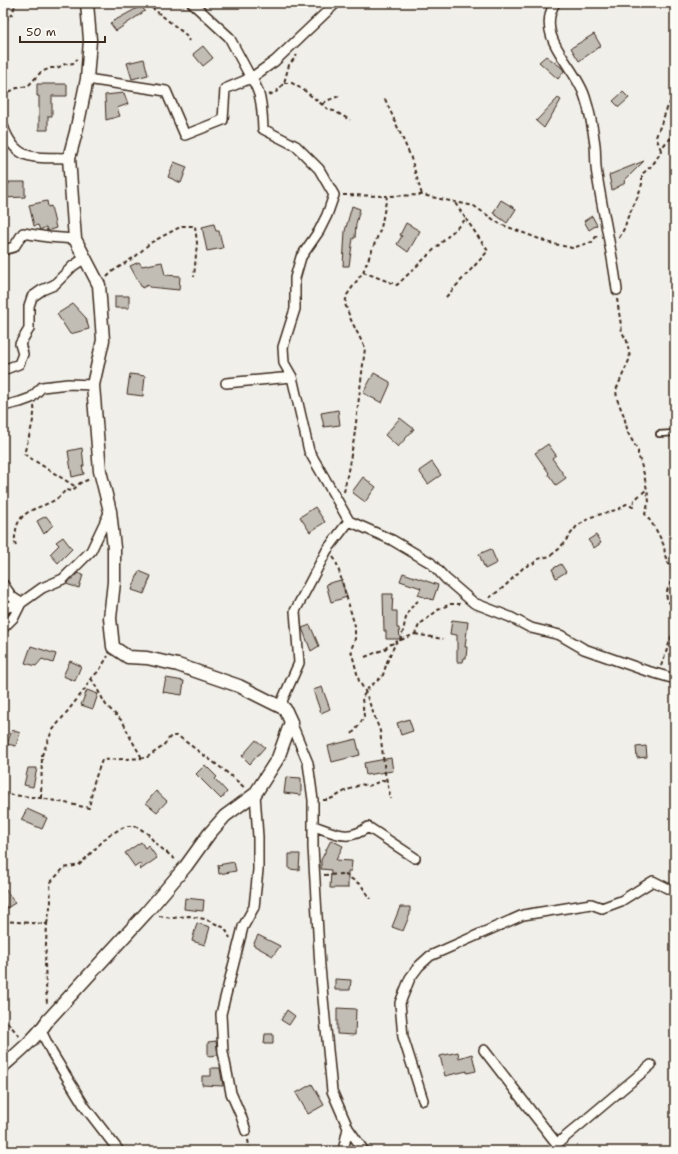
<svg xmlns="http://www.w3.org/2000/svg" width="678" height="1154" viewBox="0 0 678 1154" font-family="'Shantell Sans',sans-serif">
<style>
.building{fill:#c1bcb4;stroke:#3b2a1e}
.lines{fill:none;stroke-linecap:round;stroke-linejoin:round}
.service-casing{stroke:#3b2a1e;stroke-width:8}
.minor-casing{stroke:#3b2a1e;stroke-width:12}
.tertiary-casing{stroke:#3b2a1e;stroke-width:15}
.path{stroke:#3b2a1e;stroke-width:2;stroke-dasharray:4 3;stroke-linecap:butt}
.service{stroke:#fdfcf7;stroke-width:4.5}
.minor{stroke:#fdfcf7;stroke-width:9}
.tertiary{stroke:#fdfcf7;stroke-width:12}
</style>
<rect width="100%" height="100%" fill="#f1efea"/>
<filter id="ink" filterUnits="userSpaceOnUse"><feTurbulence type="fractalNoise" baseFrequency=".025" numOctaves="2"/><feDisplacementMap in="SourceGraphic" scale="8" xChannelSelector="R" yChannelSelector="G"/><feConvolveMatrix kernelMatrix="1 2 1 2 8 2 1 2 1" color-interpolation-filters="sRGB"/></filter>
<g filter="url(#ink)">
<!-- building -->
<path class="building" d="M141 6 145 11 116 31 110 23Z
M594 34 601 46 579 61 571 48Z
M203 46 213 58 203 66 193 54Z
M546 56 561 67 564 71 558 79 539 62Z
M144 59 148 75 132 79 127 63Z
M37 84H67V96H52V116H48V130H39V96H37Z
M623 92 629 98 619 107 613 101Z
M124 93 128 104 117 108 120 116 106 120 105 95Z
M558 98 561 100 544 128 536 121Z
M644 161 624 181 625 183 612 190 609 175Z
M174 162 187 167 181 183 168 177Z
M9 182H25V197L3 198V184H9Z
M501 200 516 209 507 223 493 213Z
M47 201 48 207 51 206 56 228 47 231 46 227 40 230 38 225 34 226 29 205Z
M352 206 360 209 356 224 355 238H353L349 266H343L345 231Z
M592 216 597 225 589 230 584 221Z
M406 223 420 231 408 252 397 244 402 236 400 235Z
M214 224 216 231H219L223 248 207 251 202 227Z
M139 262 142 266 162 262 165 275 180 276 179 290 149 287 148 285 142 288 130 266Z
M115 296H129V308H115Z
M73 304 86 318 89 329 70 334 57 314Z
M374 373 390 382V385L382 403 363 393Z
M130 374 145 376 143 396 127 394Z
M338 410 340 425 324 427 321 413Z
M400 418 414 429 398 447 385 435Z
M548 444 556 455 552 458 566 478 556 485 548 474 549 473 535 453Z
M82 448 84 466H82L84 474 72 477 68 451Z
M432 462 441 475 428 484 419 471Z
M363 477 376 487 365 502 352 492Z
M315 507 325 522 310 532 300 517Z
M46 516 53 525 44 534 37 521Z
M596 535 601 543 594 548 588 540Z
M63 537 72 549 58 563 50 554 59 545 56 542Z
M491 549 497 563 485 569 479 554Z
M561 564 566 572 556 578 552 569Z
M139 571 151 576 144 594 132 590Z
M78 573 83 575 79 588 66 584Z
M403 573 438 585 433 600 418 595 421 588 400 581Z
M341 580 347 597 331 602 326 584Z
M383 594H393L392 611H397V628H399L400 639H386V631H384Z
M452 620 468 622 465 647H467L466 658H464L463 662H457V635L450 634Z
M310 625 319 646 311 651 302 628Z
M31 646 56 654 53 663 42 659 36 666 25 663Z
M70 661 81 666 75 681 63 676Z
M166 678 184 681 182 695 163 692Z
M322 687 330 709 321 713 313 690Z
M87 690 98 694 93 709 81 705Z
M409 719 413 731 401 735 397 723Z
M12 730 20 733 16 746 7 744Z
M356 739 360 755 332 762 328 746Z
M256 740 265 747 250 764 242 756Z
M646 746 647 757 637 758 636 747Z
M391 758 393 771 366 775 364 763Z
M205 765 217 777 215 779 227 792 221 799 196 774Z
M28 768H37L33 787 24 785Z
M286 777 301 778V795L284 793Z
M156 791 167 801 157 812 146 803Z
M27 809 47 818 42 829 21 820Z
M331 840 343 846 336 860 352 861 351 871H348V888H330L331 870 321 869V860Z
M141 842 145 848 148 845 157 858 140 870 141 863 135 867 125 853Z
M289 854H300L299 870 289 869Z
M234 862 236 871 219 874 218 865Z
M3 886 15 903 7 908 3 902Z
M185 898 204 900 203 911 184 909Z
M400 907H410V914L403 931 392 927Z
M197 923 210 927 205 945 192 941Z
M258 935 280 946 273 956 253 945Z
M335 979 351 980 350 990H335Z
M337 1008 356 1009 355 1035 337 1034Z
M287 1010 295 1016 289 1025 281 1020Z
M265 1034H273V1044H264Z
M216 1041 218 1055 208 1056V1042Z
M458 1052 459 1058 472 1054 476 1071 467 1073V1071L445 1076 440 1056Z
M211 1068H220L223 1086 202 1085V1076H211Z
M312 1084 324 1105 308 1114 296 1093Z"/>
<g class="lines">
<defs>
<path id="service" d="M659 434 675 433"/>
<path id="minor" d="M192 3 229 37 251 78 275 61 336 3
M555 3C534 38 576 66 585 97 590 112 593 129 595 145 596 155 595 165 597 175 603 213 612 251 617 290
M87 79 166 91 185 135 223 120 225 89 251 78C262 93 262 110 263 129L296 146 319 169 334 195 327 215 319 231 301 257 295 278V309L283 347 284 363 292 377 309 451 349 521 327 550 295 611 299 663 282 701 285 709
M3 126C16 163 35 157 69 158
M3 250 14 247 23 233 48 237 75 239
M3 370 19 364 23 354 20 344 29 329V306L32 297 42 290 54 285 73 266 85 258
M226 383 292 377
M3 406 20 402 31 398 42 387 68 384 93 385
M349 521 392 540 431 563 446 579 474 603 510 617 531 628 560 635 584 649 644 670 675 679
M3 584 12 597 21 603
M3 610 8 607 21 603
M3 628 14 617 21 603 42 588 63 579 91 551 110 511
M291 722 308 763 313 800V847L320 967 332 1091 348 1128 364 1151
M314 826C335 833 348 842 368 827L415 858
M41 1031 52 1053 85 1107 119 1151
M484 1050 531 1111 557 1144 555 1151
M423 1100 403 1037 400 1003 410 978 419 966 430 956 523 915 591 904 602 908 621 901 653 881 671 890 675 889
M246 1131 241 1116 231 1093 223 1052 221 1014 243 927 254 907 258 870V837L255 794
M557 1144 651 1065
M343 1151 348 1128"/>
<path id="tertiary" d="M3 1066C20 1051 36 1038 48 1020L146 913 186 866 209 834 225 816 255 794 278 758 291 722 285 709 239 686 178 665 147 658 128 657 113 647 110 618 114 582V548L110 511 100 471 93 385 103 340 99 285 75 239 69 158 76 132 87 79 90 40 87 3"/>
</defs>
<!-- service casing -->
<use href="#service" class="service-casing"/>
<!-- minor casing -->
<use href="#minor" class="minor-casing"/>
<!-- tertiary casing -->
<use href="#tertiary" class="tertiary-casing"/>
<!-- path -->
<path class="path" d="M146 3 185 34 189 41
M5 21 12 14 16 3
M284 83H292L305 91 329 110 334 111 350 120
M3 95 17 88 28 86 41 72 51 68H57L65 64 74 63 77 59
M269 95 276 92 284 83 289 65 297 55
M385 99 410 155 422 195
M323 104C328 99 333 99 339 96
M661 150 656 137 668 106 675 95
M343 195 387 196
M619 238 625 227 627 219 638 196 642 184V174C647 170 652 166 656 160 662 150 663 141 675 137
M363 272 397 285 466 219 455 203
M107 277 113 271 136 256 150 243 182 226H195L197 243 194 277
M446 297 488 251 466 219
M617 299 622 332 627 341 630 358 616 390 617 399 624 416 628 433 638 451V454L644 474 649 501 645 514C653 524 659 534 664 546 665 550 664 554 666 558 668 563 671 567 672 572 675 587 656 593 675 608
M34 406C36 416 27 443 24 454L76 487
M344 492 354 439 365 348 351 320 345 304 347 295 363 272 381 228 387 196 422 195 474 206 500 224 550 243 572 248 592 242 598 234
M16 546C14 540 15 536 16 530 20 507 44 509 59 497 61 495 63 493 66 490L72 491 80 483 90 479
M333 557 336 561 355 626V639L351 650 359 681 365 691 380 731 385 773 391 799
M489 598 504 587 524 567 534 563 538 559 550 556 559 549 577 526 591 517 619 509 626 504 633 507 634 500 646 490
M415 634 443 639
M400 641C407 623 402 614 418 601
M365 657 385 649 389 645 396 642
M661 666C666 653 670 640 675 627
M91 678 106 705 123 722 131 739 142 758
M352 734 360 724 364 716 362 698 369 687 377 681 383 675 387 662 396 642 415 634 419 625 438 610 450 604H460
M3 794 41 798 89 808 94 782 102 760 146 758 162 747 171 736H178L224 770 245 788
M41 798 42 755 52 731 85 689 91 678 99 671 108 656
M323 800C332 800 338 795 345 791 350 789 356 787 361 784L368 786 387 779
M324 875 344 874 361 885 371 899
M159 916 172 918 189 916 205 919 225 928 230 938
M3 921 47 924 45 964 47 1005
M47 924 51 902 50 883 64 868 79 865 109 835 126 826H135L139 828 148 834 155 843 176 860
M3 1017 20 1037
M248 1140 250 1151"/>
<!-- service -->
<use href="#service" class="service"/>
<!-- minor -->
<use href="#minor" class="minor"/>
<!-- tertiary -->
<use href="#tertiary" class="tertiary"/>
</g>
</g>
<!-- margin -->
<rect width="678" height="1154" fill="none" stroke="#fdfcf7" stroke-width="16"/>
<rect x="8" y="8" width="662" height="1138" fill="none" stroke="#3b2a1e" stroke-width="1.5" filter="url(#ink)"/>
<!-- scale -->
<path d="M20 36v6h85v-6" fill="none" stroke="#3b2a1e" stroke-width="2"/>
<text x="26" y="36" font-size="12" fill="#3b2a1e" stroke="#fdfcf7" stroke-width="3" paint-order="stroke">50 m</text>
</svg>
